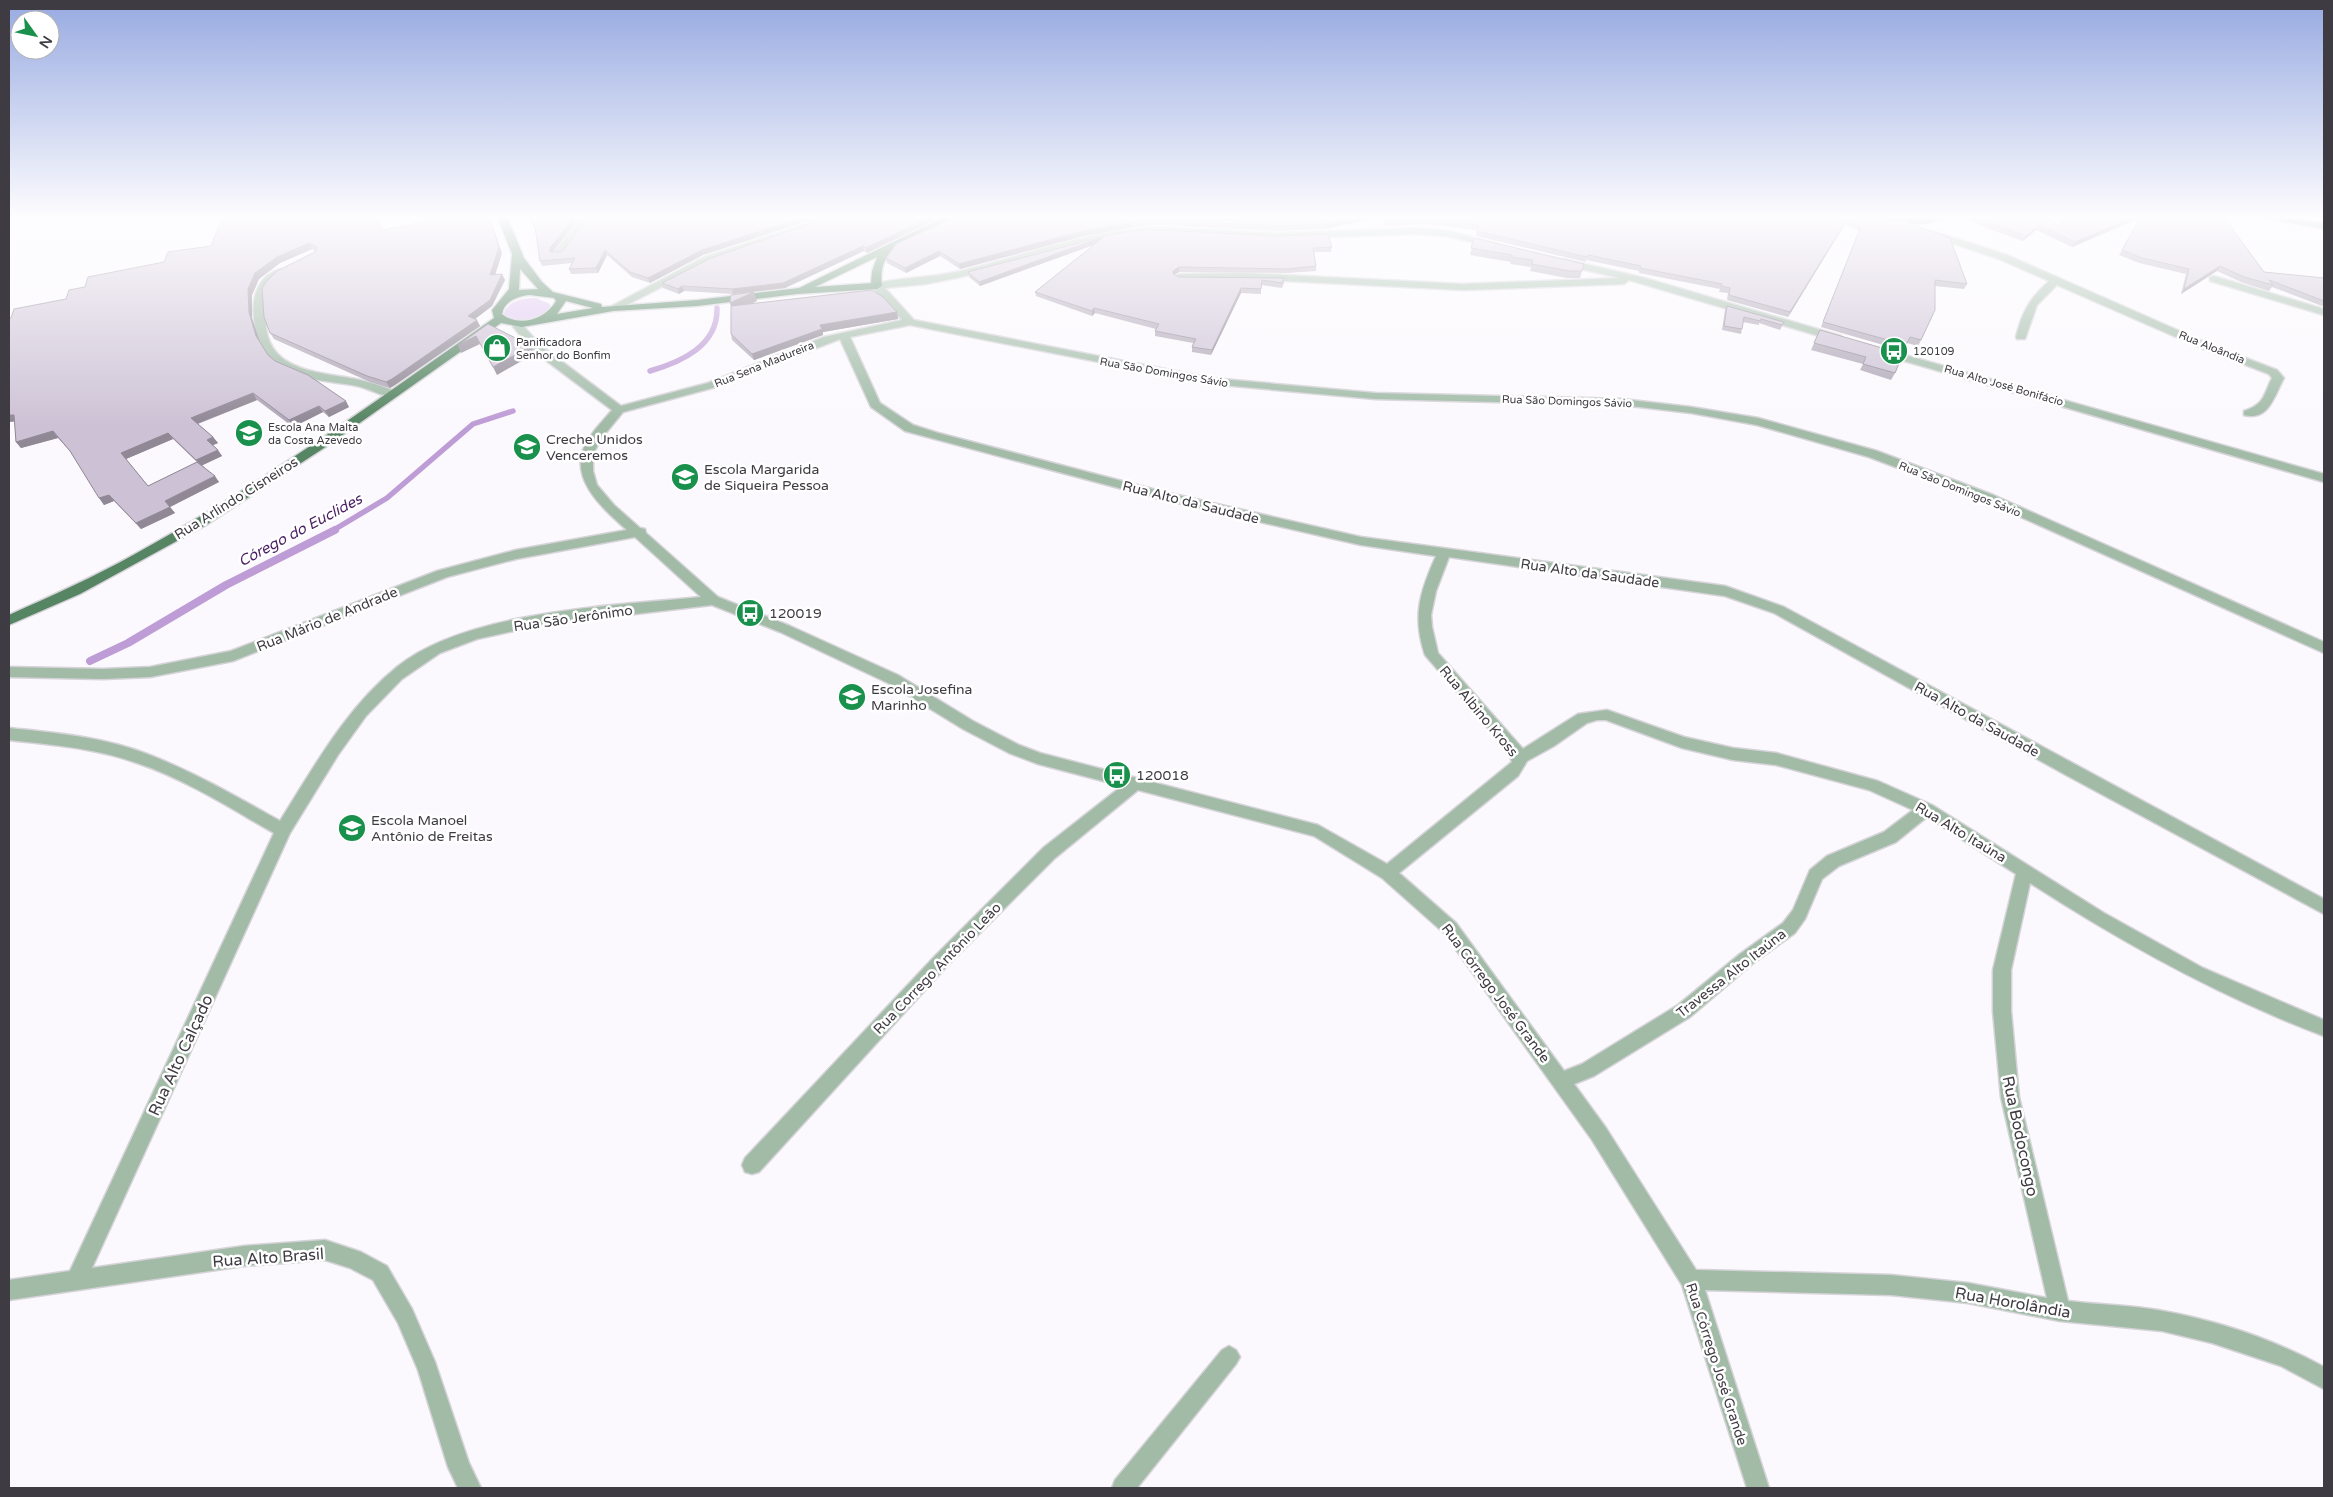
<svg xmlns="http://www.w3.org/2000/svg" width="2333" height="1497" viewBox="0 0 2333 1497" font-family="'Varela Round',sans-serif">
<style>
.green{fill:#dec8ef}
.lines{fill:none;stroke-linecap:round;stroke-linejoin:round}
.stream-far1{stroke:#be9cd6;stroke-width:5.5}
.stream{stroke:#be9cd6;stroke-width:8}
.minor-casing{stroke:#d5d3d8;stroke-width:3}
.major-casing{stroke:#d5d3d8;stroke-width:3}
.minor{fill:#a1bba7;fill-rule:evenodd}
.major{fill:#558562;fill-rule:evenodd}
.wall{fill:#b0a7b7;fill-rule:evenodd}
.shaded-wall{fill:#908895}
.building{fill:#cdc2d5;stroke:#908895}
.labels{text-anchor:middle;stroke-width:5;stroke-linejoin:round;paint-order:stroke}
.far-poi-label{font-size:11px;fill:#3f3b42;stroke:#fff;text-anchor:start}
.far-street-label{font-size:11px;fill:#3f3b42;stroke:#fff}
.poi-label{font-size:14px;fill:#3f3b42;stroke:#fff;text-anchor:start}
.street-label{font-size:14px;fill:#3f3b42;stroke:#fff}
.water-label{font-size:15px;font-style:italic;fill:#4a1f63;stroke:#fff}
.near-street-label{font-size:16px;fill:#3f3b42;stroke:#fff}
</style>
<rect width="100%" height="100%" fill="#fbf9fd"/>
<!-- green -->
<path class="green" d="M536 298 550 304V307C541 323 519 324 505 317L504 313C509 300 524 298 536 298Z"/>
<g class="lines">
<!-- stream-far1 -->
<path class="stream-far1" d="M650 371C681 362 718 346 717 308
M332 531 387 498 473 424 513 411"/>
<!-- stream -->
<path class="stream" d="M90 661 128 643 226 585 335 530"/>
<defs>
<path id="minor" d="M582 216H592L562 256H554L553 254Z
M828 216H841L712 261 617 310H609L608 308 704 257Z
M1160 227 1278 233 1415 228 1445 230 1498 244 1493 247 1445 236 1415 234 1278 239 1160 233 1130 234 1093 241 961 277 926 284 885 288 914 320 1211 378 1375 393 1622 399 1691 407 1758 418 1877 451 1993 495 2324 642V653L1985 501 1869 457 1757 425 1691 413 1622 405 1375 399 1211 384 910 325 850 337 880 403 913 425 938 433 1160 491 1361 537 1725 586 1784 607 2324 899V914L2066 775 1774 613 1725 596 1449 557 1436 591 1431 615 1432 627 1438 653 1523 749 1578 714 1607 710 1684 737 1733 748 1776 753 1878 781 1932 805 2104 913 2203 968 2324 1020V1036C2220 997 2123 943 2030 883L2011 970V1011L2019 1097 2068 1301C2099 1305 2132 1305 2163 1311 2218 1321 2275 1340 2324 1367V1389L2281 1366 2212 1343 2162 1331 2060 1321 1968 1303 1891 1295 1705 1290 1769 1488H1747L1682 1285 1592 1140 1444 933 1382 878 1314 836 1138 790 1055 858 947 966 759 1172 752 1174 745 1172 742 1165 745 1158 935 956 1043 848 1122 786 1038 764 1009 753 963 729 888 683 780 632 712 605 541 625 477 639 440 653 402 679 366 716 338 755 290 833 92 1268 244 1246 325 1240 361 1252 387 1266 412 1309 435 1362 469 1463 481 1488H458L448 1467 418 1370 398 1323 373 1280 350 1268 325 1260 244 1266 9 1300V1280L70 1271 274 833C230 808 185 779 137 763 96 748 52 745 9 740V728C55 733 104 737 147 754 194 772 237 797 280 821 314 767 346 708 397 667 466 611 613 606 701 597L635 537 516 559 447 577 233 661 150 677 103 679 9 677V667L103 669 150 667 231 651 437 571 516 550 627 530C601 507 563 474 590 437 596 427 605 419 612 410L532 350 511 324 512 322H520L540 345 621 406 708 383 824 337 902 320 873 288V284C901 277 931 278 960 271 1027 255 1091 229 1160 227ZM840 339 871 407 905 431 1160 499 1361 545 1436 556C1420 592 1412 616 1425 655L1508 751 1512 762 1387 864 1318 825 1040 753 1019 745 973 721 898 675 790 626 718 597 646 533 645 529 640 528 614 505 597 485 593 471V455L600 440 623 412 716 387ZM1597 720H1606L1682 748 1733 760 1776 765 1869 790 1913 810 1884 832 1827 856 1810 870 1793 910 1783 923 1740 954 1678 1005 1582 1064 1564 1071 1456 923 1399 873 1518 776 1527 761 1554 746 1587 723ZM1927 817 2016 874 1993 970V1011L2001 1097 2047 1298 1968 1283 1891 1275 1696 1270 1606 1128 1574 1084 1594 1076 1690 1017 1752 964 1795 933 1805 919 1822 879 1839 866 1896 842Z
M1930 232H1936L2007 255 2209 344 2277 370 2284 378C2275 394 2269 422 2244 415V411C2265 404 2263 396 2272 378L2269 374 2201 348 2057 285 2037 305 2025 339H2017L2016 337C2022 312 2030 298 2049 281L1999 259 1930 236Z
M1564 259 1645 278 1841 336 1842 338 1837 341 1833 340 1629 280 1624 284 1463 290 1244 279 1179 280 1174 277 1179 274 1244 273 1463 284 1619 278 1560 264V260Z
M281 269 286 272C282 277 276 279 271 284 262 295 265 312 266 325 269 374 325 372 360 380 373 383 385 387 397 392V396C385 399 369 388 357 386 330 381 300 381 277 364 250 345 240 279 281 269Z
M2214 276 2324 309V315L2210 281V277Z
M1884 349 2324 474V482L1880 354V350Z
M1229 1346 1236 1350 1240 1357 1236 1364 1137 1488H1112L1115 1480 1222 1350Z"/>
<path id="major" d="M497 216H507L524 258 542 282 553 292 601 304 602 307 697 300 799 288 946 216H958C932 242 875 234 882 286L877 289 797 294 697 306 613 311 522 327 501 323 327 446 206 525 80 594 9 625V615C51 596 94 577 135 554 261 485 377 400 494 318L492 310 509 289 512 254ZM877 257 872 271 871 283 815 287ZM520 269 538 289 519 290ZM530 295 554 298 556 301C546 319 519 328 502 314 504 301 518 296 530 295ZM566 301 593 308 557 314Z
M1938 216H1956L1925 224 1886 225 1881 222 1886 219Z
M2263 216H2282L2324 223V229L2268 219Z"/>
</defs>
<!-- minor casing -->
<use href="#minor" class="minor-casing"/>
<!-- major casing -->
<use href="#major" class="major-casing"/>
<!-- minor -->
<use href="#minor" class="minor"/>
<!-- major -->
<use href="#major" class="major"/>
</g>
<!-- wall -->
<path class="wall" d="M528 216H581L552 252H562L589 216 703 255 650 283 632 277 607 255 598 273 571 274 569 269 572 263 542 266 540 261 535 229Z
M943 216 867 253 864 251 785 288 733 294 684 291 679 294 663 288 662 283Z
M954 216H1830L1903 221 1967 284 1964 289 1935 286 1921 340 1918 346 1907 343 1904 351 1821 327 1859 231 1845 224 1788 317 1727 300 1728 293 1719 292 1720 289 1639 273V271L1586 260V262L1476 236 1477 230 1426 224 1385 226 1381 217 1324 229 1278 231 1160 225 1134 227 1084 236 960 269 940 256 906 273 887 263 886 258 947 221Z
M1959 216H2042L2058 225 2062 223 2050 216H2226L2234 231 2264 272 2324 278V305L2322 306 2272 287 2269 291 2241 282 2217 271 2181 294 2186 274 2139 263 2119 255 2140 218 2072 247 2036 230 2023 241 1989 229Z
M383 230 502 253 495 275 502 274 505 280 492 306 475 319 480 326 395 385 390 388 370 382 274 339 270 333 315 251 312 249 280 263 259 279 252 295V318L260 342 268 355 275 361 349 407 329 417 323 412 293 427 257 400 198 424 213 437 218 443 213 445 222 456 202 465 219 482 170 507 175 513 141 529 114 501 104 505 71 452 58 438 21 448 16 442 15 421 9 422V319L66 299 85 287 88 277ZM173 439 197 462 148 486 126 459Z
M1104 236 1332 247 1331 252H1314L1316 266V271L1288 273 1179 272 1174 275 1179 277 1284 278V283L1282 288 1261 285V294L1241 293 1211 355 1192 352V347L1193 343 1155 336V331L1156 329 1095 313 1092 316 1036 296 1035 292 1095 244 980 286 969 277 968 272Z
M1474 238 1582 271 1580 278H1567L1530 271 1531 267 1510 264 1511 262 1470 255Z
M757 301 750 304 897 312 898 319 823 332V335L754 360 732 340 731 334V306L730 303Z
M1727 306 1784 322 1780 330 1759 323V325L1743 322 1741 334 1722 330 1725 310Z
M1820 330 1895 373 1891 380 1860 370 1863 364 1811 350Z"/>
<!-- shaded-wall -->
<path class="shaded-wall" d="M489 216 502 253 493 281 490 275Z
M575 216H581L552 253 550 252V248Z
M807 216H823L703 255 650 283 648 278 702 250Z
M932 216H943L867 253 866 248Z
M1366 216H1382L1381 217 1324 229 1325 224Z
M2136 216H2141L2140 218 2072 247 2075 242Z
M1847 219 1845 224 1788 317 1790 312Z
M1134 222V227L1084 236 960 269 959 264 1083 231Z
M2039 225 2036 230 2023 241 2026 236Z
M1105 236V241L980 286 979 282Z
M309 243 312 249 280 263 259 279 252 295V318L260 342 256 336 249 312 248 289 255 273 277 257Z
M863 246 864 251 785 288 733 294 732 289Z
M605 250 607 255 598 273 596 268Z
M939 251 940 256 906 273 905 268Z
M2220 266 2217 271 2181 294 2184 289Z
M1179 267V272L1173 275V271Z
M502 274 505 280 492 306 471 322 468 316Z
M682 286 684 291 679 294 678 289Z
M1241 288V293L1211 355 1212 350Z
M754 292 757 301 733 312 730 303Z
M1094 308 1095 313 1092 316V311Z
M897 312 898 319 823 332V335L754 360 752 354 820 325Z
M477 320 480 326 395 385 390 388 386 382Z
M476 336 480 344 461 353 458 345Z
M531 346 534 354 497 375 493 367Z
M253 393 257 400 196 424 191 418Z
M346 401 349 407 329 417 325 411Z
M319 406 323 412 293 427 289 420Z
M9 415H14L19 421 9 422Z
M53 431 58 438 21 448 16 442Z
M168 433 173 439 126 459 121 453Z
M213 437 218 443 211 446 207 440Z
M218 450 222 456 201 466 196 460Z
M215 476 219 482 170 507 175 513 141 529 136 523 165 501Z
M109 495 114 501 104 505 99 498Z"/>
<!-- building -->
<path class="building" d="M232 216H373L383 230 423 222 420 216H489L499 247 490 275 502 274 490 300 468 316 477 320 392 379 386 382 367 376 270 333 264 317 262 288 266 282 277 271 315 252 317 247 309 243 277 257 255 273 248 289 249 312 256 336 268 355 275 361 308 375 346 401 325 411 319 406 289 420 253 393 191 418 213 437 207 440 218 450 196 460 168 433 121 453 148 486 197 462 215 476 165 501 170 507 136 523 109 495 99 498 70 451 53 431 16 442 14 415H9V319L11 318 14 309 66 299 69 290 85 287 88 277 164 262 168 252 211 246 222 219Z
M528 216H575L550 248V252H562L589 216H807L702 250 648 278 630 272 605 250 596 268 569 269 575 258 540 261 535 227Z
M833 216H932L866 248 863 246 783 283 732 289 682 286 678 289 662 283 711 258Z
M954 216H1366L1325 224 1278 226 1160 220 1134 222 1083 231 959 264 939 251 905 268 886 258 896 244 947 221Z
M1383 216H1830L1903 221 1950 238 1967 284 1935 280V310L1921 340 1910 337 1906 345 1823 322 1861 226 1847 219 1790 312 1729 295 1730 288 1721 286 1722 284 1640 268 1641 266 1588 255 1587 257 1477 231 1479 225 1426 219 1385 221Z
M1973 216H2042L2058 225 2069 221 2061 216H2136L2075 242 2039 225 2026 236 1992 224Z
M2141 216H2226L2234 231 2264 272 2324 278V301L2269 280 2273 285 2244 277 2220 266 2184 289 2189 269 2142 258 2122 250Z
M1160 230 1278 236 1328 234 1332 247 1313 248 1316 266 1288 269 1179 267 1173 271V274L1179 277 1284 278 1282 283 1262 280 1261 289 1241 288 1212 350 1192 347 1196 339 1155 331 1159 324 1094 308 1092 311 1035 292 1105 236 1130 231Z
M1105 236 979 282 968 272Z
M1474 238 1584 264 1582 271H1569L1532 264 1533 260 1512 257V255L1471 248Z
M872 290 883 297 897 312 820 325 822 329 752 354 731 334V306Z
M754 292 730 303 731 295Z
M1727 306 1784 322 1782 325 1761 319 1760 321 1744 317 1742 329 1724 326Z
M488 324 531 346 493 367 476 336 458 345Z
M1820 330 1903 354 1895 373 1863 364 1866 357 1814 343Z"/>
<!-- sky -->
<linearGradient id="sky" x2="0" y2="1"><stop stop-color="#97aae1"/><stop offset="0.51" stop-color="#fdfcfe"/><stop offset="1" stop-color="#fdfcfe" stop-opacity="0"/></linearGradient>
<rect width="2333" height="425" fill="url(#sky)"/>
<!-- icons -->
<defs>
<symbol id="shop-disc" viewBox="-11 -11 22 22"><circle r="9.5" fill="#19914c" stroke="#fff"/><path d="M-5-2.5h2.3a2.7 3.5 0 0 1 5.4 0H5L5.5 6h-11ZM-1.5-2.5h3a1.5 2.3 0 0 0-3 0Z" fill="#fff"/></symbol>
<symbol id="bus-disc" viewBox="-11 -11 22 22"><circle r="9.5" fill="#19914c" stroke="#fff"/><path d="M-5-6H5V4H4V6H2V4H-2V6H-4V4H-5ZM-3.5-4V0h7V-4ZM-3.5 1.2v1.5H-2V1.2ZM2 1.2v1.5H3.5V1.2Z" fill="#fff"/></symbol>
<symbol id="school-disc" viewBox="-11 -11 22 22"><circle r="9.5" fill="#19914c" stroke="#fff"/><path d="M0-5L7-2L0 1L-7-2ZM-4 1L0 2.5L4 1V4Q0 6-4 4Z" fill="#fff"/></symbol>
</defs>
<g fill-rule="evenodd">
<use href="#shop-disc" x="481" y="332" width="32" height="32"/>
<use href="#bus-disc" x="1878" y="335" width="32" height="32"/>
<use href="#school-disc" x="233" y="417" width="32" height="32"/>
<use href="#school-disc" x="511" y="431" width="32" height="32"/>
<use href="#school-disc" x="669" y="461" width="32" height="32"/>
<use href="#bus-disc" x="734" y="597" width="32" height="32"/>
<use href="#school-disc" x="836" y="681" width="32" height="32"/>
<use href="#bus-disc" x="1101" y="759" width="32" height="32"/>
<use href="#school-disc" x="336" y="812" width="32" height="32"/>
</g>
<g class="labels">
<!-- far-poi labels -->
<g class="far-poi-label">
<text x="516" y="346">Panificadora<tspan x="516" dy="13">Senhor do Bonfim</tspan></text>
<text x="1913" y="355">120109</text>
<text x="268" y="431">Escola Ana Malta<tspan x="268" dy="13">da Costa Azevedo</tspan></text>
</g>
<!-- far-street labels -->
<g class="far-street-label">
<text transform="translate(2212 347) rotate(22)" y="4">Rua Aloândia</text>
<text transform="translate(764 364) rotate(-22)" y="4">Rua Sena Madureira</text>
<text transform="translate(1164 372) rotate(10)" y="4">Rua São Domingos Sávio</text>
<text transform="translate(2004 385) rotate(16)" y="4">Rua Alto José Bonifácio</text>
<text transform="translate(1567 401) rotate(2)" y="4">Rua São Domingos Sávio</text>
<text transform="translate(1960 489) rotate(22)" y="4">Rua São Domingos Sávio</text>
</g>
<!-- poi labels -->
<g class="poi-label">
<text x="546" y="444">Creche Unidos<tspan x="546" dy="16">Venceremos</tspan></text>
<text x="704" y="474">Escola Margarida<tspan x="704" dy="16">de Siqueira Pessoa</tspan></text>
<text x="769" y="618">120019</text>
<text x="871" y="694">Escola Josefina<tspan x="871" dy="16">Marinho</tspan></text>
<text x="1136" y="780">120018</text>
<text x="371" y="825">Escola Manoel<tspan x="371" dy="16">Antônio de Freitas</tspan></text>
</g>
<!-- street labels -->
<g class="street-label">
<text transform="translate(236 498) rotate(-32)" y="5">Rua Arlindo Cisneiros</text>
<text transform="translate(1191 502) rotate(14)" y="5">Rua Alto da Saudade</text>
<text transform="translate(1590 573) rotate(8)" y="5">Rua Alto da Saudade</text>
<text transform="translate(573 618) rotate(-8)" y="5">Rua São Jerônimo</text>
<text transform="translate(327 619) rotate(-22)" y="5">Rua Mário de Andrade</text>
<text transform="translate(1479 711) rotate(50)" y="5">Rua Albino Kross</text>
<text transform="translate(1977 719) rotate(29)" y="5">Rua Alto da Saudade</text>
<text transform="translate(1961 832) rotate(31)" y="5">Rua Alto Itaúna</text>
<text transform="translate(937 968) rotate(-46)" y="5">Rua Corrego Antônio Leão</text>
<text transform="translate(1731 973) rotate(-38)" y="5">Travessa Alto Itaúna</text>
<text transform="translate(1496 993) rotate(53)" y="5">Rua Córrego José Grande</text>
<text transform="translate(1717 1364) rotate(72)" y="5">Rua Córrego José Grande</text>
</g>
<!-- water labels -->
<g class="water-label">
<text transform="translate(300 530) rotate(-28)" y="5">Córego do Euclides</text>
</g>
<!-- near-street labels -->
<g class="near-street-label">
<text transform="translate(180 1055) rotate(-65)" y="6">Rua Alto Calçado</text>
<text transform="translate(2021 1136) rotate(78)" y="6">Rua Bodocongo</text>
<text transform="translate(268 1257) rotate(-4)" y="6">Rua Alto Brasil</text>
<text transform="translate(2013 1302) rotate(10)" y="6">Rua Horolândia</text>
</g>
</g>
<!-- border -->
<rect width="2333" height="1497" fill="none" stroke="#3f3b42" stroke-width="20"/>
<!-- north arrow -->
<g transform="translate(35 35) rotate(123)"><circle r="24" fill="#ffffff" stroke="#b2b1b3"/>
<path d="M0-4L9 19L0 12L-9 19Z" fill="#19914c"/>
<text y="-8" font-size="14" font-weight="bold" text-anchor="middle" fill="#3f3b42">N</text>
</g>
</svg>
